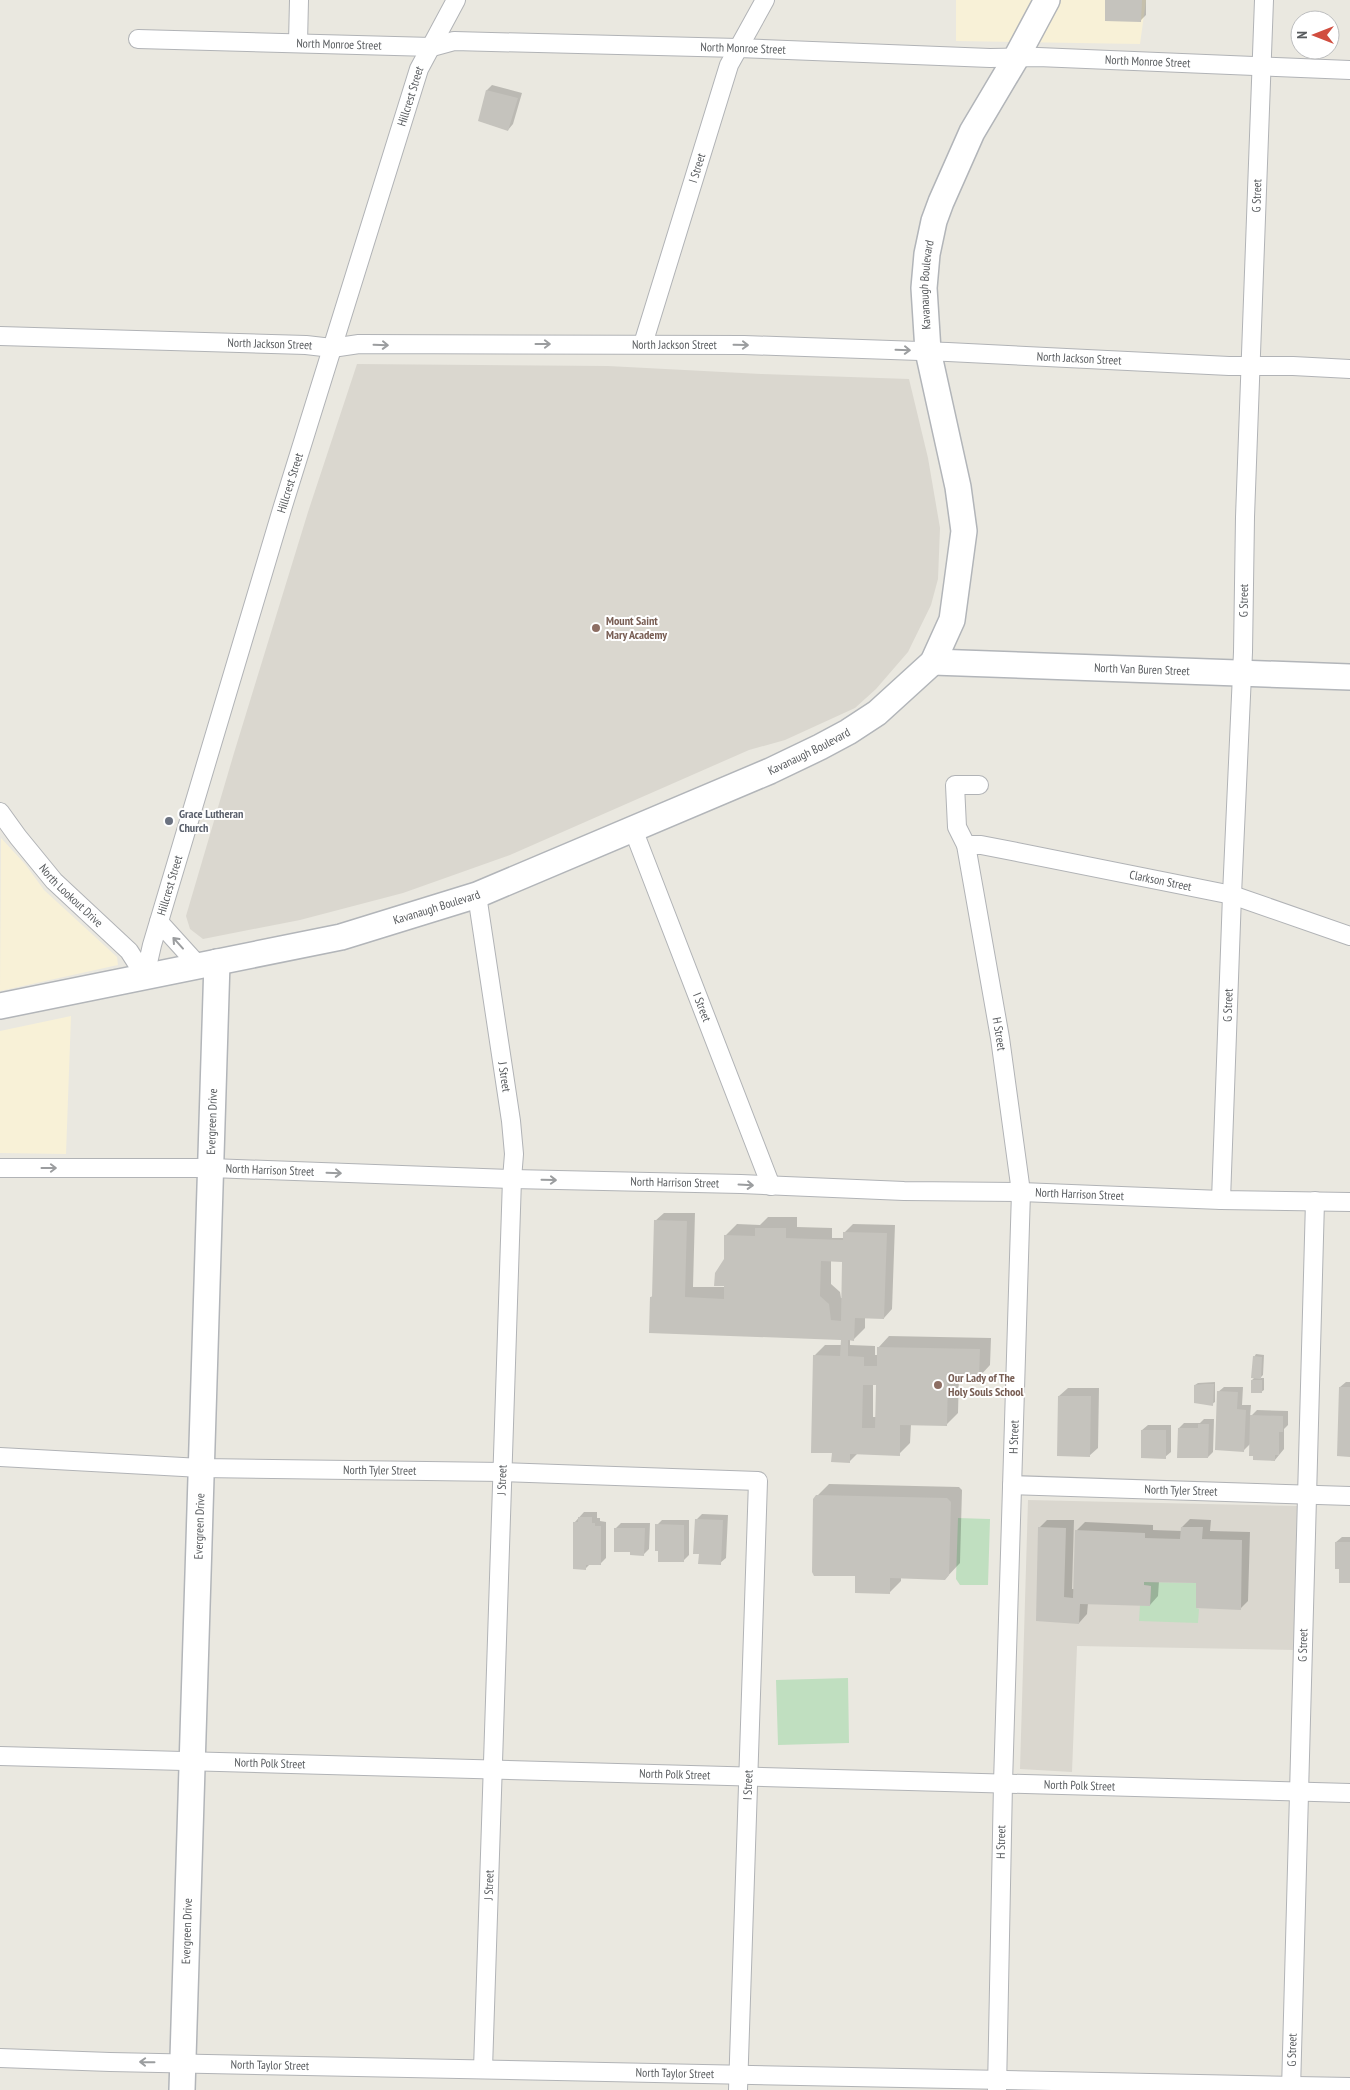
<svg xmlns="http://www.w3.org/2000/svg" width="1350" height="2090" viewBox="0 0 1350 2090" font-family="'PT Sans Narrow',sans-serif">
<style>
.commercial{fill:#f8f1d7}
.education{fill:#dad7cf}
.green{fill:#c0dfc0}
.shadow{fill:#0003;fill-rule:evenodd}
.building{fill:#c5c3bd;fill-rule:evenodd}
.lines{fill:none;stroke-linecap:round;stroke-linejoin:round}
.street-casing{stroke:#b1b3b6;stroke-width:20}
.secondary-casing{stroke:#b2b5b9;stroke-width:28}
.street{stroke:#fff;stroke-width:18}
.secondary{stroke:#fff;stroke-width:25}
.oneway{stroke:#9b9d9f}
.education-dot{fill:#8d6e63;stroke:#fff;stroke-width:2}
.worship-dot{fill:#6b7280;stroke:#fff;stroke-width:2}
.labels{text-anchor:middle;stroke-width:4;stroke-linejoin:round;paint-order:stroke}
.street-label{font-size:12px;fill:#595c5f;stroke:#fff}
.education-label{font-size:12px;font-weight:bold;fill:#785e54;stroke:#fff;text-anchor:start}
.worship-label{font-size:12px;font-weight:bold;fill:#5b616d;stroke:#fff;text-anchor:start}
</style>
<rect width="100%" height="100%" fill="#eae8e0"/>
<!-- commercial -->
<path class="commercial" d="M956 0H1146L1140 44 956 41Z
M1 838 25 864 44 890 117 957 118 965 0 991Z
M71 1016 66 1154 0 1153V1031Z"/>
<!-- education -->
<path class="education" d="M357 364 608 366 761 374 909 379 928 458 940 528 938 579 931 605 908 652 876 689 855 708 785 740 749 750 510 855 403 893 300 920 203 939 190 929 186 916 234 753 308 512Z
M1028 1500 1297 1506 1294 1650 1077 1646 1072 1772 1020 1769Z"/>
<!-- green -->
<path class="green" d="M958 1518 990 1519 988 1585H960L956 1579Z
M1144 1582 1196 1583V1608L1199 1609 1198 1623 1139 1621 1140 1605 1150 1606 1151 1586 1144 1585Z
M848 1678 849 1743 778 1745 776 1680Z"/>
<!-- shadow -->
<path class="shadow" d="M1107 0H1146V15L1141 20Z
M492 85 522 93 513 124 508 130 480 120 487 90Z
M664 1213H695L693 1287H725V1236L737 1224 760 1225 768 1217H797V1227L832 1228V1238H844L845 1232 853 1224 895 1225 892 1309 884 1318 865 1317V1328L854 1339H850V1345L875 1346V1355H878V1348L889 1336 991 1338 990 1365 979 1377 959 1376 958 1413 946 1425 911 1424 910 1443 899 1454 858 1453 850 1461 833 1452 814 1356 825 1345H842V1339L651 1297 654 1295 655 1221ZM844 1259 843 1298H841L840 1292 831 1284V1260ZM873 1384H877L876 1417H873Z
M1256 1354 1264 1355 1263 1375 1260 1378H1264V1390L1261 1392 1252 1380 1255 1377 1254 1357Z
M1215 1382V1402L1212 1404 1195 1385 1198 1383Z
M1346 1382H1350V1455L1340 1387Z
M1224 1387H1243L1242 1405H1251L1250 1417 1257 1410 1288 1411V1425L1284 1429V1449L1275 1460 1251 1443 1244 1450 1218 1392Z
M1068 1388H1099L1098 1448 1089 1456 1059 1396Z
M1204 1419H1214L1213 1452 1208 1457 1179 1428 1184 1423H1200Z
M1148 1425H1171V1452L1165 1457 1142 1430Z
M829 1484 959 1487 962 1490 960 1563 945 1579 901 1577V1581L890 1592 857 1575 814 1499Z
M584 1512H597V1518H600V1521L606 1522V1558L601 1563H591L586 1568 574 1523Z
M702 1514 728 1515 726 1558 720 1563 696 1520Z
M1190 1519 1211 1520 1210 1531 1250 1532 1248 1601 1240 1609 1197 1582 1159 1581 1158 1596 1150 1605 1088 1603 1087 1614 1079 1623 1038 1619 1039 1528 1047 1520H1074L1072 1589H1074L1076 1531 1085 1522 1153 1525V1530L1182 1531V1527Z
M662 1520H689V1555L683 1561 657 1525Z
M621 1523H650L649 1549 644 1554 631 1551 616 1528Z
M1342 1537H1350V1582L1340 1567 1336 1542Z"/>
<!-- building -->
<path class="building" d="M1105 0H1142L1141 22 1105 21Z
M486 90 518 98 508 131 478 121Z
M654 1220 687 1221 685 1297 724 1299V1286H714L715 1273 724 1259V1235L755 1236V1228H786V1238L843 1240V1232L887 1233 884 1319 855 1318 854 1341 848 1340V1356L864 1357V1366H877V1347L980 1349 979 1378 948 1377 947 1426 900 1425V1456L850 1454V1463L831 1462 832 1453H811L813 1355 840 1356 841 1340 649 1333 650 1297H652ZM821 1261 842 1262 841 1321 831 1320 829 1304 820 1296ZM863 1385H876L875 1428H862Z
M1253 1356 1262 1357 1261 1379 1251 1378Z
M1251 1380H1262V1393H1251Z
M1205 1384H1214L1213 1406 1194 1403V1385Z
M1339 1387H1350V1457L1337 1456Z
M1217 1391 1238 1392 1237 1409 1246 1410 1244 1452 1215 1450Z
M1058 1396H1091L1090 1457 1057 1456Z
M1250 1415 1283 1416V1432H1279V1455H1275V1461L1253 1460V1456H1249Z
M1198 1424H1209L1208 1458H1177L1178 1428H1198Z
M1141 1430H1166V1459L1141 1458Z
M816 1495 947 1498 951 1502 949 1575 945 1580 890 1578V1594L855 1593V1576H814L812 1572 813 1499Z
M578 1517H592V1523H595V1526H601V1565H586V1570L573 1569V1522H578Z
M695 1519 723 1520 721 1565 698 1564 699 1554H693Z
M655 1524 684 1525V1562H658V1551H655Z
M1038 1527 1066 1528 1064 1597 1073 1598 1075 1530 1145 1533V1538L1180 1539 1181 1527H1203L1202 1539 1242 1540 1241 1610 1196 1608V1583L1144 1582V1585L1151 1586 1150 1606 1080 1604 1079 1624 1036 1621Z
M614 1528H645L644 1556 630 1555V1552H614Z
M1335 1542H1350V1583H1339V1569H1335Z"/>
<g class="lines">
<defs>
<g id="street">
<path id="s1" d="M138 39 432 47 454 41 738 48 990 58 1038 57 1350 70"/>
<path d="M298 43 299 0"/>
<path id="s2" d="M0 336 306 345 332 348 359 344 744 345 948 352 1229 366H1293L1350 369"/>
<path id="s3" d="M643 344 729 65 765 0"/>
<path id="s4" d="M979 785H955L957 827 966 845 1000 1038 1021 1192 1003 1783 997 2090"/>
<path id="s5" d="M0 812 18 837 54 881 129 951 145 976"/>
<path id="s6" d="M633 829 771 1186"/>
<path id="s7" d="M966 845H981L1017 852 1232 895 1350 936"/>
<path id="s8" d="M477 895 511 1121 514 1154 512 1179 483 2069"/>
<path d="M159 922 198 965"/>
<path id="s9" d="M145 976 152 945 283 506 419 69 456 0"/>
<path id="s10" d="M0 1168H211L512 1179 741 1184 904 1191 1021 1192 1221 1200 1350 1202"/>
<path id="s11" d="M1221 1200 1232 895 1243 652 1245 517 1264 0"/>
<path id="s12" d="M0 1457 201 1468 503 1472 758 1481 738 2090"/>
<path id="s13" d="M1012 1485 1350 1496"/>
<path id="s14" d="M0 1756 1350 1793"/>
<path id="s15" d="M0 2058 110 2062 1350 2087"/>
<path id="s16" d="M1291 2090 1315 1201"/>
</g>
<g id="secondary">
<path id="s17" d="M933 662 1350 677"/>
<path id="s18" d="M0 1006 341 937 477 895 770 771 820 747 848 732 877 713 933 662 952 620 964 531 958 487 928 351 924 288 927 254 934 221 941 202 972 132 1016 58 1047 0"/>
<path id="s19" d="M182 2090 217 962"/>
</g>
</defs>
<!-- street casing -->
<use href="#street" class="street-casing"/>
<!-- secondary casing -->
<use href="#secondary" class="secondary-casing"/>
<!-- street -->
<use href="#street" class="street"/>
<!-- secondary -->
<use href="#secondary" class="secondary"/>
</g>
<!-- one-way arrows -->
<defs><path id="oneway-shaft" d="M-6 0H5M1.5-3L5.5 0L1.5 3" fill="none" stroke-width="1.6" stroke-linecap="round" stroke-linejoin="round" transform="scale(1.25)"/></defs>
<g class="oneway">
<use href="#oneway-shaft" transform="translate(543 344)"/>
<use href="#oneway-shaft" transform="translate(381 345) rotate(2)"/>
<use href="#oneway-shaft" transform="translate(741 345) rotate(1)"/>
<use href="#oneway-shaft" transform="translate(903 350) rotate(2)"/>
<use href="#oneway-shaft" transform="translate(178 943) rotate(-132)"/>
<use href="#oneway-shaft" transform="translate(49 1168)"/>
<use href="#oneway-shaft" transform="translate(334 1173) rotate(2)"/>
<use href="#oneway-shaft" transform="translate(549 1180) rotate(1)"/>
<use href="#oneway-shaft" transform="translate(746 1185) rotate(3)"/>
<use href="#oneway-shaft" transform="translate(147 2062) rotate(-179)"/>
</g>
<!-- markers -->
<g class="education-dot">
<circle cx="596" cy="628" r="5"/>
<circle cx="938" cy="1385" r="5"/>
</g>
<circle class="worship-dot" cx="169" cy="821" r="5"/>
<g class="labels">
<!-- street labels -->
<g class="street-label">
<text dy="4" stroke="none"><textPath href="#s1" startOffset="201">North Monroe Street</textPath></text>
<text dy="4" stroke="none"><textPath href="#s1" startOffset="606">North Monroe Street</textPath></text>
<text dy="4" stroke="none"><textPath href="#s1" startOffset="1011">North Monroe Street</textPath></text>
<text dy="4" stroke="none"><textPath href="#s9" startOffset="919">Hillcrest Street</textPath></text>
<text dy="4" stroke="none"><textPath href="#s3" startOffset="184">I Street</textPath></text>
<text dy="4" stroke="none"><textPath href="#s11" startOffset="1005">G Street</textPath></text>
<text dy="4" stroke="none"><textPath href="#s18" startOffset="1392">Kavanaugh Boulevard</textPath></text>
<text dy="4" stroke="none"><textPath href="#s2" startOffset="270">North Jackson Street</textPath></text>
<text dy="4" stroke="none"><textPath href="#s2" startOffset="675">North Jackson Street</textPath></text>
<text dy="4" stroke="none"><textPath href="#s2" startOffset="1080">North Jackson Street</textPath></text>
<text dy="4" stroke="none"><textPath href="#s9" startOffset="514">Hillcrest Street</textPath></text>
<text dy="4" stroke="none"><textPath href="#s11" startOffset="600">G Street</textPath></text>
<text dy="4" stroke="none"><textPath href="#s17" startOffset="209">North Van Buren Street</textPath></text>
<text dy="4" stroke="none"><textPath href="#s18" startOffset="852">Kavanaugh Boulevard</textPath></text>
<text dy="4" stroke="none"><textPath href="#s7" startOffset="198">Clarkson Street</textPath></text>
<text dy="4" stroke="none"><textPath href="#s9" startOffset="94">Hillcrest Street</textPath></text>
<text dy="4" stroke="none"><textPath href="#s5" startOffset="110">North Lookout Drive</textPath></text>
<text dy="4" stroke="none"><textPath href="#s18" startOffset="448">Kavanaugh Boulevard</textPath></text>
<text dy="4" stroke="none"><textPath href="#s11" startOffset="195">G Street</textPath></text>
<text dy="4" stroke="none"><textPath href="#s6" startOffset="191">I Street</textPath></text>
<text dy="4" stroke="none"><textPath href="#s4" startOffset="278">H Street</textPath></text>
<text dy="4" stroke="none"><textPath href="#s8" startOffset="184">J Street</textPath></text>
<text dy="4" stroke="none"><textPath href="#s19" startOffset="969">Evergreen Drive</textPath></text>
<text dy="4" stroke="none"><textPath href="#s10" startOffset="270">North Harrison Street</textPath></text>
<text dy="4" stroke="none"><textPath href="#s10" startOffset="675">North Harrison Street</textPath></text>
<text dy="4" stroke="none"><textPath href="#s10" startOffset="1080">North Harrison Street</textPath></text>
<text transform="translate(1014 1437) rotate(-88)" y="4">H Street</text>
<text dy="4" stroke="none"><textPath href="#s12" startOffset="380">North Tyler Street</textPath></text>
<text transform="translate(502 1480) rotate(-88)" y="4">J Street</text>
<text dy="4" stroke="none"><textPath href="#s13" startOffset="169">North Tyler Street</textPath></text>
<text dy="4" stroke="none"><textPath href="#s19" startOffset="564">Evergreen Drive</textPath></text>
<text dy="4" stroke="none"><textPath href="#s16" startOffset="445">G Street</textPath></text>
<text dy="4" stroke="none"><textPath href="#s14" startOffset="270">North Polk Street</textPath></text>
<text dy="4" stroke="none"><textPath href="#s14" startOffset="675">North Polk Street</textPath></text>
<text transform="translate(748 1785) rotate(-88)" y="4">I Street</text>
<text dy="4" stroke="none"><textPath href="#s14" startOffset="1080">North Polk Street</textPath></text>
<text transform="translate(1001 1842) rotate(-89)" y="4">H Street</text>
<text transform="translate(489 1885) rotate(-88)" y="4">J Street</text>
<text dy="4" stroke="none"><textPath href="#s19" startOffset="159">Evergreen Drive</textPath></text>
<text dy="4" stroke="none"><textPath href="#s16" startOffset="40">G Street</textPath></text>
<text dy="4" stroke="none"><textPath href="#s15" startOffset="270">North Taylor Street</textPath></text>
<text dy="4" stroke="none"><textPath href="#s15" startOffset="675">North Taylor Street</textPath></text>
</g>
<!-- education labels -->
<g class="education-label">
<text x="606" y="625">Mount Saint<tspan x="606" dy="14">Mary Academy</tspan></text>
<text x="948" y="1382">Our Lady of The<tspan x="948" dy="14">Holy Souls School</tspan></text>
</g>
<!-- worship labels -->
<g class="worship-label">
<text x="179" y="818">Grace Lutheran<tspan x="179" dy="14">Church</tspan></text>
</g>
</g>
<!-- north arrow -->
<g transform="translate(1315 35) rotate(270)"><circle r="24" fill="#ffffff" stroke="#bdbebf"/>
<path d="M0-4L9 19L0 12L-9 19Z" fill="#d14d3f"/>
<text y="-8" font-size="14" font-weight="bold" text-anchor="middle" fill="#595c5f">N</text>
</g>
</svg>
